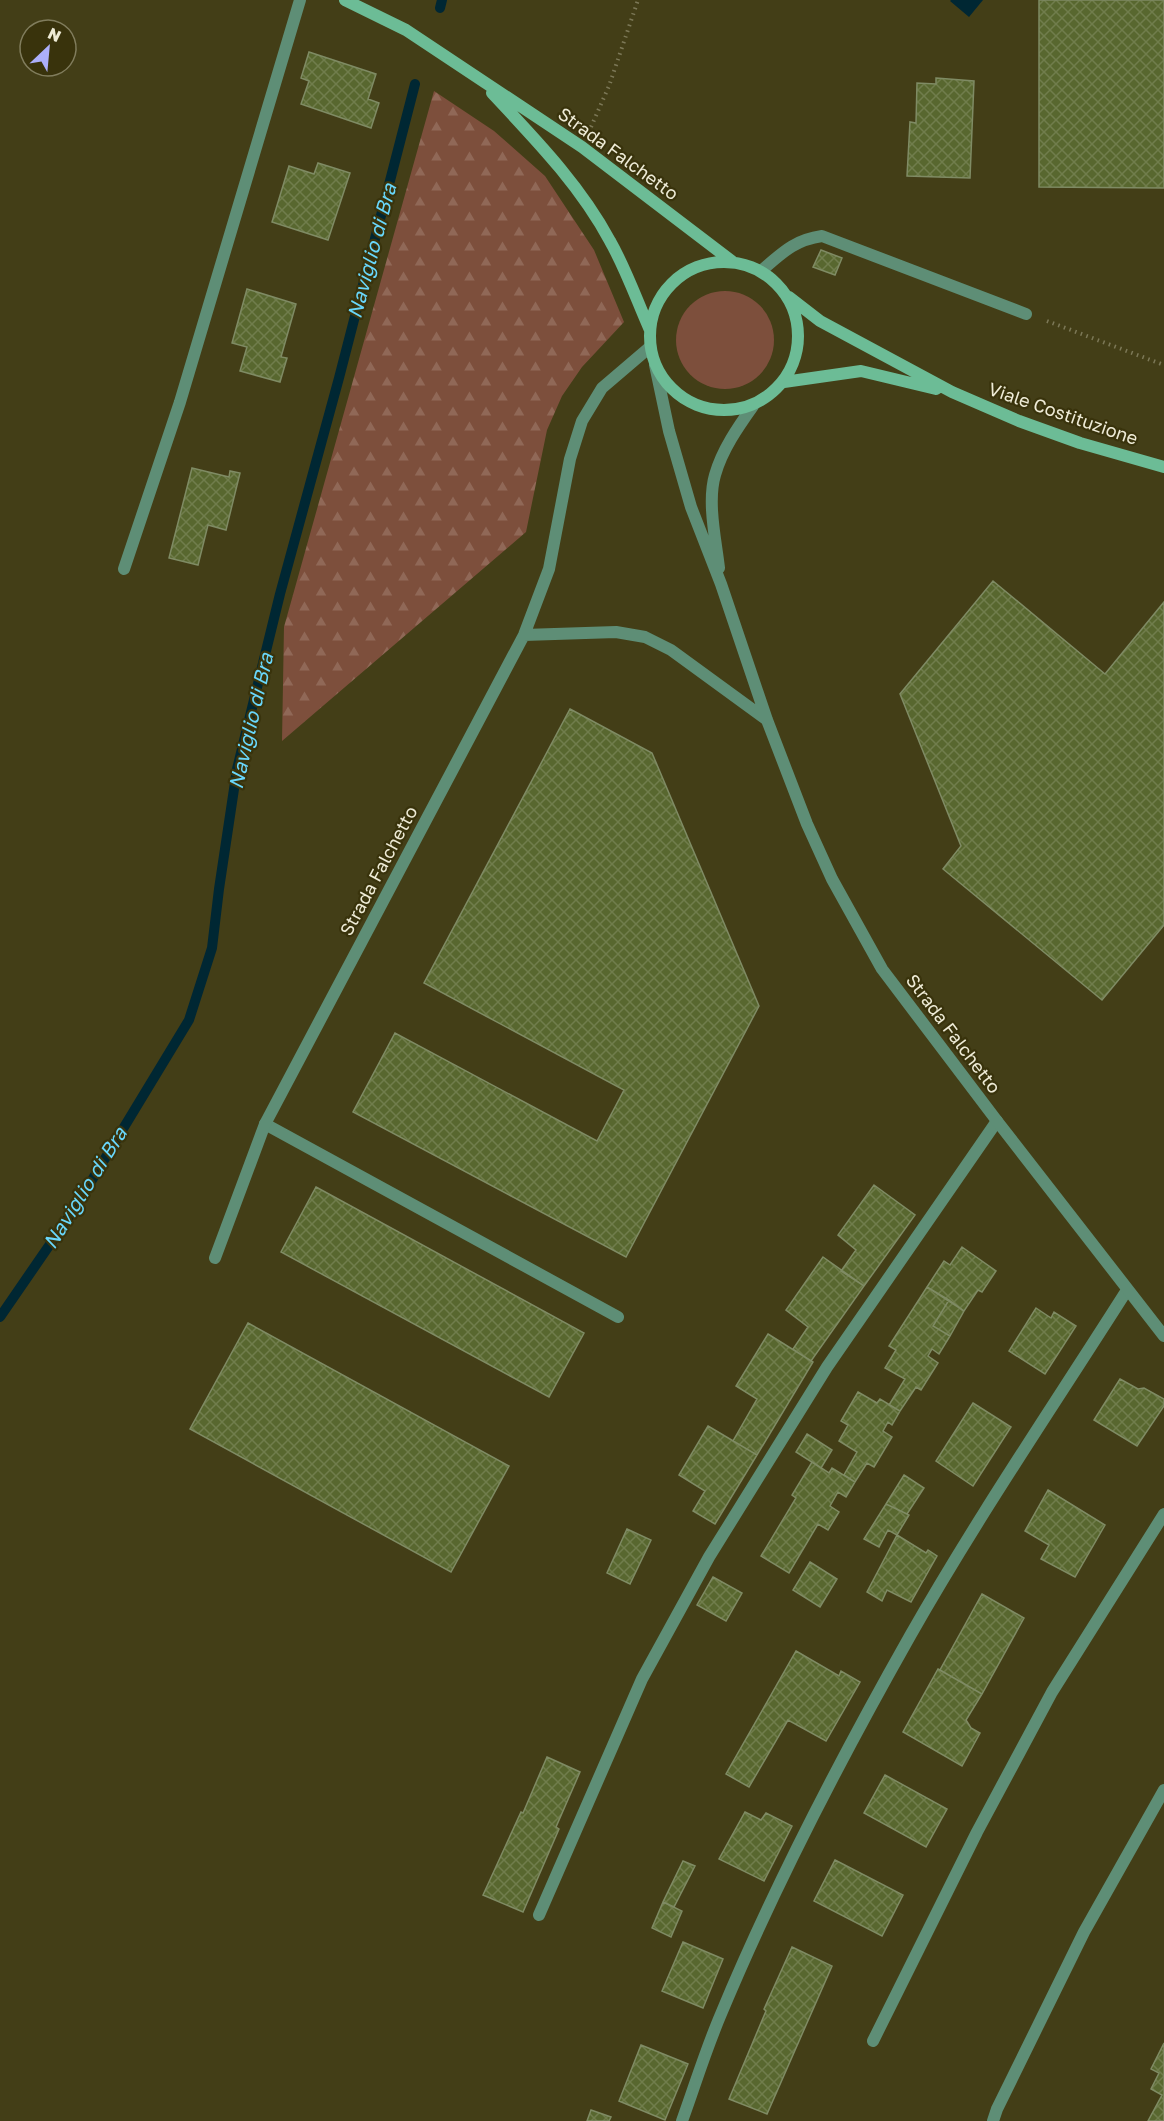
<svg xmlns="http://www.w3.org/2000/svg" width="1164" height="2121" viewBox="0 0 1164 2121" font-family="'Golos Text',sans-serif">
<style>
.green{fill:#7d4f3c}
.forest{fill:url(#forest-firs)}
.water{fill:#002733}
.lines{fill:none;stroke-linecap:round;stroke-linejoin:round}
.stream{stroke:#002733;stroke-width:10}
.building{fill:url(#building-cross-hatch);stroke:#7f8b64;stroke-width:1.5}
.path{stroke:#7c7857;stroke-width:4;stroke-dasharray:1.5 4.5;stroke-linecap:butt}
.lane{stroke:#5e8e76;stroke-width:12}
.street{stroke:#5e8e76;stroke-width:12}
.secondary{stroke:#6cbc96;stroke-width:12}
.labels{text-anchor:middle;stroke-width:4.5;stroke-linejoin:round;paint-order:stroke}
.street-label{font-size:18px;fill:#eeebd6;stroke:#39330c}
.water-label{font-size:20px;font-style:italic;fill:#69d7fb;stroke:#39330c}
</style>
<defs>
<pattern id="forest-firs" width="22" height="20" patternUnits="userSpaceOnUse" patternTransform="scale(1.5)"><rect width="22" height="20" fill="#7d4f3c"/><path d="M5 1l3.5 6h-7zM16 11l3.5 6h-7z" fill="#906857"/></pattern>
<pattern id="building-cross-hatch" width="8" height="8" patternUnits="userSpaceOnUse" patternTransform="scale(1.5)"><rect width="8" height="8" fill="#58672f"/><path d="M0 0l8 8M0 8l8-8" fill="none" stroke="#707d4c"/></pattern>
</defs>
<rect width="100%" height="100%" fill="#433e17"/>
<!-- green -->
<path class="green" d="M676 340a49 49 0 1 1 98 0a49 49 0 1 1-98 0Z"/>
<!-- forest -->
<path class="forest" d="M434 91 494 131 545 176 594 250 624 322 582 367 562 396 547 430 526 532 282 741 284 627Z"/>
<!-- water -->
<path class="water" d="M951 0H983L969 17 950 1Z"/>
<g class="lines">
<!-- stream -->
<path class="stream" d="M440 8 442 0
M0 1317 75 1208 189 1020 212 948 219 889 237 769 280 594 339 378 415 84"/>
</g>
<!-- building -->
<path class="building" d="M1039 0H1164V188L1039 187Z
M309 52 376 74 368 99 379 103 371 128 301 104 309 81 301 78Z
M936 78 974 81 970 178 907 176 910 122 916 123 917 83 936 84Z
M318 163 350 173 328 240 272 222 289 166 314 174Z
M821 250 842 258 835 275 813 267Z
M247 289 296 304 281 357 287 358 280 382 240 371 247 347 232 343Z
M192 468 229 477 230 471 240 473 226 530 208 525 198 565 169 558Z
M993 581 1105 674 1164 602V925L1102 1000 943 869 961 846 900 694Z
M570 709 652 753 759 1006 626 1257 353 1112 395 1033 597 1141 624 1090 424 983Z
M874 1185 915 1215 864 1286 841 1271 856 1250 838 1235Z
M316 1187 584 1333 549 1397 281 1252Z
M962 1247 996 1271 982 1292 978 1290 964 1311 927 1287 944 1261 950 1265Z
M823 1257 864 1286 811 1361 793 1349 808 1327 786 1310Z
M927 1287 949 1300 933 1326 950 1336 939 1354 932 1349 928 1356 938 1363 921 1390 916 1387 900 1411 889 1405 905 1379 885 1368 896 1350 889 1346Z
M949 1300 964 1311 950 1336 933 1326Z
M1036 1308 1051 1318 1054 1312 1076 1326 1045 1374 1009 1351Z
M248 1323 509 1466 451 1572 190 1429Z
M768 1334 813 1362 757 1455 733 1441 757 1399 736 1386Z
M1120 1379 1138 1389 1144 1388 1164 1399V1406L1137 1446 1094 1420Z
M858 1392 877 1403 880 1399 900 1411 892 1425 888 1422 883 1431 892 1437 874 1467 867 1463 855 1482 844 1475 857 1452 839 1441 848 1425 841 1421Z
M973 1403 1011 1427 973 1486 936 1461Z
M708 1426 757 1455 715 1524 693 1511 705 1491 679 1475Z
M807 1434 832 1450 821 1468 796 1452Z
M812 1462 829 1473 832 1468 855 1482 846 1497 838 1492 830 1506 839 1512 828 1530 818 1524 789 1573 761 1556 796 1498 792 1495Z
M904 1475 924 1488 907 1514 886 1504Z
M1048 1490 1105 1525 1075 1577 1041 1559 1049 1545 1025 1531Z
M886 1504 909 1515 897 1535 888 1530 879 1547 864 1539Z
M627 1529 651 1540 630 1584 607 1573Z
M897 1535 926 1553 928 1550 937 1556 911 1602 887 1590 882 1601 867 1592Z
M810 1562 837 1579 820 1607 793 1590Z
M713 1577 742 1593 726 1621 697 1605Z
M982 1594 1024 1618 982 1694 940 1670Z
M796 1651 839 1676 841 1671 860 1682 826 1741 788 1720 749 1787 726 1774Z
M938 1669 982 1694 966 1720 971 1728 980 1733 962 1766 903 1732Z
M547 1757 580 1772 556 1827 559 1829 523 1912 483 1895 521 1812 523 1813Z
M885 1775 947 1809 926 1847 864 1813Z
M745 1812 761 1820 766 1813 792 1826 764 1881 719 1859Z
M835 1860 903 1895 882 1936 814 1901Z
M683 1861 695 1866 674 1907 663 1902Z
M663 1902 682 1911 671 1937 652 1928Z
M683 1942 723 1959 703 2008 662 1991Z
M792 1947 832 1966 767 2114 729 2099 766 2011 764 2009Z
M1164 2043V2121H1148L1162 2095 1151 2089 1159 2073 1151 2069Z
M641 2045 688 2064 665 2120 619 2101Z
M591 2110 611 2117 609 2121H587Z"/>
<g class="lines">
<!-- path -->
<path class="path" d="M591 127 609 86 638 0
M1047 321 1164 365"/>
<!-- lane -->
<path class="lane" d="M761 271C782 253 794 240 822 236L1026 314
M124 569 180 402 300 0
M265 1124 618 1317
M539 1915 642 1679 709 1557 827 1367 997 1121
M873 2041 977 1832 1052 1692 1164 1514
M682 2121C695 2085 706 2049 721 2014 775 1884 841 1758 910 1636 977 1518 1054 1405 1127 1290
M993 2121 997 2109 1084 1932 1164 1790"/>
<!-- street -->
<path class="street" d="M655 365 669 431 691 507 721 584 767 720 807 824 832 879 882 969 997 1121 1164 1336
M719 568C716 541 707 502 715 475 722 450 738 427 753 406
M524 635 616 632 645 637 671 650 767 720
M215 1258 265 1124 524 635 549 569 570 459 582 421 602 388 650 347"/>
<!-- secondary -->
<path class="secondary" d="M345 0 406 30 582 147 733 262
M492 93C535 139 580 185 610 241 626 269 637 301 650 330
M650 336a74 74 0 1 1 148 0a74 74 0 1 1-148 0Z
M789 297 820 321 952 392 1019 421 1080 443 1164 467
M784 382 861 371 936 389"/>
</g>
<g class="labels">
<!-- street labels -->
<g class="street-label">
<text transform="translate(618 154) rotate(36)" y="6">Strada Falchetto</text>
<text transform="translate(1063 414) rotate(19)" y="6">Viale Costituzione</text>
<text transform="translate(379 871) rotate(-62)" y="6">Strada Falchetto</text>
<text transform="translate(953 1034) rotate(53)" y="6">Strada Falchetto</text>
</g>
<!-- water labels -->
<g class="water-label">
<text transform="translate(372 251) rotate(-75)" y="7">Naviglio di Bra</text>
<text transform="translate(251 721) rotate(-77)" y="7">Naviglio di Bra</text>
<text transform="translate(85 1188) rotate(-58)" y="7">Naviglio di Bra</text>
</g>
</g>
<!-- north arrow -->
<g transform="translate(48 48) rotate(26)"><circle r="28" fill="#39330c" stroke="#817d5d" stroke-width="1.5"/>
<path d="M0-4.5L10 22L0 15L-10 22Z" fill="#acaffb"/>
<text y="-9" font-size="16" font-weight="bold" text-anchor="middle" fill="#eeebd6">N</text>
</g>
</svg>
